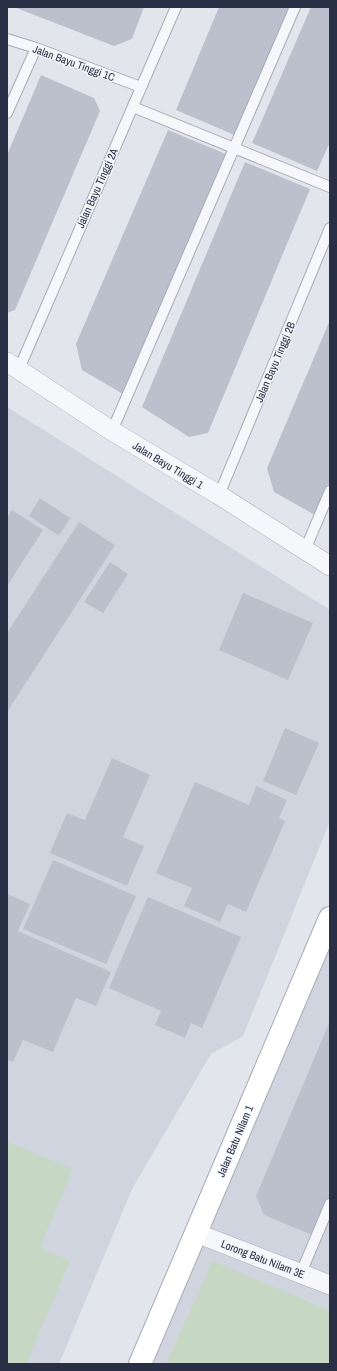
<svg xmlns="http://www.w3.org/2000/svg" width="337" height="1371" viewBox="0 0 337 1371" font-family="'Archivo Narrow',sans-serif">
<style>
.built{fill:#d0d4de}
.green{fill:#c6d7c3}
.building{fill:#bcc0cc}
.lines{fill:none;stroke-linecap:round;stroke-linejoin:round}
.service-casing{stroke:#a7abb7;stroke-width:12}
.minor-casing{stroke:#a7abb7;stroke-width:20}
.secondary-casing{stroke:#a7abb7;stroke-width:24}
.service{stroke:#f6f7fa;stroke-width:10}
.minor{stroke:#f6f7fa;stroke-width:19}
.secondary{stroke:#fff;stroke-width:22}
.labels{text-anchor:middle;stroke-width:3;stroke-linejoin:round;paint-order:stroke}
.street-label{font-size:11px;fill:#293046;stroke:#f3f5f9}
</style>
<rect width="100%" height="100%" fill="#e3e5ec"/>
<!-- built -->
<path class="built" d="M7 407 330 610V821L243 1036 211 1054 132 1189 59 1364H7Z
M330 944V1364H153Z"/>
<!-- green -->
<path class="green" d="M7 1142 73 1169 40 1247 70 1261 26 1364H7Z
M213 1261 330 1311V1364H166Z"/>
<!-- building -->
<path class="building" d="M14 7H144L132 39 114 46Z
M219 7H294L239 137 176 110Z
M311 7H330V142L317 171 252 143Z
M41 75 94 98 100 111 15 310 7 313V155Z
M168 130 233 157 130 398 82 370 76 344Z
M245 162 310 189 208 433 189 437 142 407Z
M330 320V501L322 519 274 492 267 468Z
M40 498 70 518 59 536 29 516Z
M12 510 43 530 7 586V518Z
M79 522 115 545 7 712V633Z
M110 562 128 574 103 613 84 602Z
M243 593 313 623 288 680 219 650Z
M285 728 319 743 296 795 263 781Z
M112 758 150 775 123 837 144 846 127 886 50 853 67 813 85 820Z
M195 782 249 805 256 786 287 800 279 818 285 821 246 912 228 904 220 922 184 906 192 888 156 873Z
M53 860 136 896 106 964 23 929Z
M7 894 30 904 18 931 111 972 96 1006 76 998 53 1052 23 1040 13 1062 7 1060Z
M148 897 241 937 202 1028 191 1023 185 1038 155 1025 161 1011 109 988Z
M330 1021V1206L317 1237 264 1215 256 1196Z"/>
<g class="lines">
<defs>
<path id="service" d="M7 39 36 48 141 87
M133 107 330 187
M7 113 36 48
M19 369 176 7
M112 431 295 7
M219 495 330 228
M305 550 330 491
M301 1273 330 1204"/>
<path id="minor" d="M7 362 112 431 219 495 330 566
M196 1233 330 1285"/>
<path id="secondary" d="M140 1364 330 918"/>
</defs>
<!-- service casing -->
<use href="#service" class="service-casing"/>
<!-- minor casing -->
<use href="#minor" class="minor-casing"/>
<!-- secondary casing -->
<use href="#secondary" class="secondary-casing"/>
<!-- service -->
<use href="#service" class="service"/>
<!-- minor -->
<use href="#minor" class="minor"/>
<!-- secondary -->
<use href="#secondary" class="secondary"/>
</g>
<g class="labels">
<!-- street labels -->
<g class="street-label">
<text transform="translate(74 63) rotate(20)" y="4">Jalan Bayu Tinggi 1C</text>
<text transform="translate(97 188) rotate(-66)" y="4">Jalan Bayu Tinggi 2A</text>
<text transform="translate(275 362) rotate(-67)" y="4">Jalan Bayu Tinggi 2B</text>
<text transform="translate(168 465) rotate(31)" y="4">Jalan Bayu Tinggi 1</text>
<text transform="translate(235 1141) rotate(-67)" y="4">Jalan Batu Nilam 1</text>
<text transform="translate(263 1259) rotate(21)" y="4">Lorong Batu Nilam 3E</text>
</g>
</g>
<!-- border -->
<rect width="337" height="1371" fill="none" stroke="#293046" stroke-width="16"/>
</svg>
